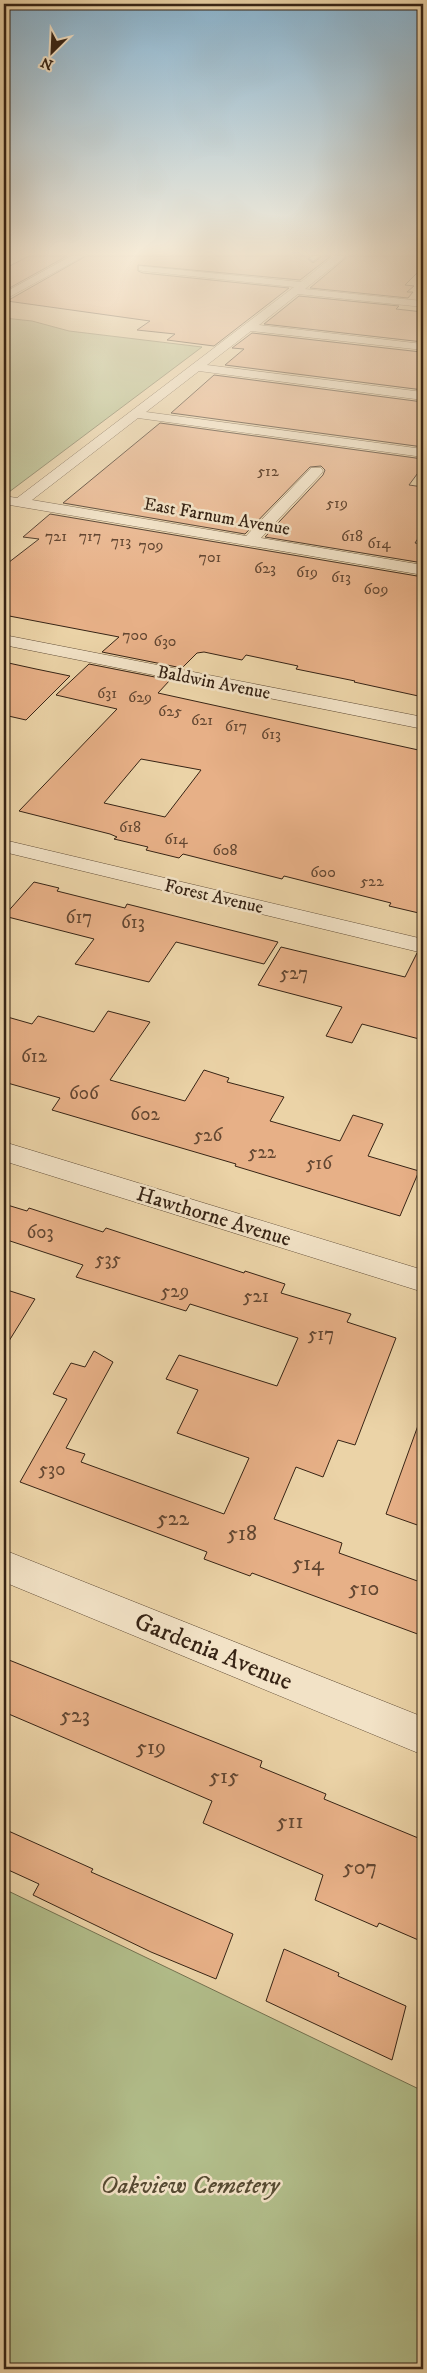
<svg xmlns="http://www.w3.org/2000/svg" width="427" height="2373" viewBox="0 0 427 2373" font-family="'IM FELL DW Pica',serif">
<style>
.green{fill:#b2be8b;stroke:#747150}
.building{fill:#e7b087;stroke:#372415;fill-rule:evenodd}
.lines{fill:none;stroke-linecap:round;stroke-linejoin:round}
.service-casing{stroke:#64503a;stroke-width:2}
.minor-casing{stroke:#64503a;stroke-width:1}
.tertiary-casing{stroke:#64503a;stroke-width:1}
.service{fill:#f2e2c6;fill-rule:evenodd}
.minor{fill:#f2e2c6;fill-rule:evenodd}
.tertiary{fill:#f2e2c6;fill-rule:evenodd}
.labels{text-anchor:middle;stroke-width:5;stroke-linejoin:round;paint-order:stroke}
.far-number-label{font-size:16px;fill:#634732}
.far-street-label{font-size:18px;fill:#372415;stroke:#f2e2c6}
.number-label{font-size:19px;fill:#634732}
.street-label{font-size:21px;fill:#372415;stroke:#f2e2c6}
.near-number-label{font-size:22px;fill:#634732}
.near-street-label{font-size:25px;fill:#372415;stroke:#f2e2c6}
.near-park-label{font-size:25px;font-style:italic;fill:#564a32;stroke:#f2e2c6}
</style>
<rect width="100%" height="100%" fill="#ebd3a7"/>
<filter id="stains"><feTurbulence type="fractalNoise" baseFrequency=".004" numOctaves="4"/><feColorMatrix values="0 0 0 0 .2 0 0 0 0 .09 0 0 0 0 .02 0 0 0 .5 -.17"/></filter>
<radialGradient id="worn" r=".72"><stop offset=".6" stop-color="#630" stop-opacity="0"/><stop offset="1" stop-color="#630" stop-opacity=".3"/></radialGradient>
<!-- green -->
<path class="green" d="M4 318 32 321 69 331 202 347 9 492 4 491Z
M4 1889 423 2091V2369H4Z"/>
<!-- building -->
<path class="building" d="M29 256H67L4 291V269Z
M86 256H310L308 259 313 263 322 256H331L300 280 138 265V271L143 273 289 288 214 346 167 340 175 334 137 330 150 321 7 301Z
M348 256H423V267L405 285 414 286 407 292H413L408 298 310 288Z
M299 296 399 306 396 309 423 312V342L264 324Z
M252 333 421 352 418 355 423 356V390L225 365 244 349 232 348Z
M214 375 423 402V416L418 423 423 424V447L171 413Z
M160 423 423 459V466L409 485 423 487V531L415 543 423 544V563L265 537 323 475 325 470 321 466 310 467 245 534 63 503Z
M50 514 423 577V697L354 682 355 681 296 669 298 666 246 655 242 660 204 652 197 653 182 668 102 652 119 637 4 615V566L39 539 23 537Z
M4 662 36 669 70 676 26 720 4 715Z
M89 664 170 680 158 693 423 751V914L389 906 391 903 284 876 282 879 183 854 179 858 146 850 148 847 114 839 117 837 110 834 19 811 117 709 56 695ZM141 759 201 770 165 817 104 803Z
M34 882 59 888 57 891 125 908 127 904 278 942 264 964 176 942 149 982 75 964 94 939 4 916Z
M281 947 405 977 417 953 423 955V1040L362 1024 352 1043 326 1036 342 1007 258 985Z
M108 1011 150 1022 110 1080 185 1101 204 1070 229 1078 227 1082 284 1097 270 1121 340 1141 353 1115 383 1124 368 1156 419 1171 400 1216 235 1166 236 1164 52 1110 60 1098 4 1082V1016L32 1024 38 1016 94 1032Z
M4 1204 27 1211 29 1208 103 1232 106 1228 244 1273 245 1271 285 1284 281 1293 351 1314 347 1322 396 1338 355 1445 338 1440 323 1477 296 1467 274 1519 342 1543 339 1553 423 1583V1636L252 1573 250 1576 204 1559 207 1552 20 1482 67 1399 53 1394 71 1363 85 1367 94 1351 113 1362 66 1448 85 1454 81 1462 224 1514 249 1458 177 1433 198 1390 166 1379 179 1355 277 1386 298 1338 190 1304 186 1311 76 1277 83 1265 4 1239Z
M4 1289 35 1299 4 1349Z
M420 1420 423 1421V1527L386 1514Z
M4 1658 262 1761 260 1767 326 1794 324 1799 423 1840V1942L379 1923 377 1927 315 1900 323 1875 203 1823 212 1801 4 1712Z
M4 1829 93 1869 91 1872 233 1934 216 1979 151 1952 33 1895 39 1884 4 1868Z
M284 1949 339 1973 338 1976 406 2006 392 2060 266 2001Z"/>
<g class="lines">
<defs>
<path id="service" d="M312 256H320L313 261 310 259Z"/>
<path id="minor" d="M71 256H84L4 300V293Z
M334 256H346L305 289 423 301V307L298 294 259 325 423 344V350L251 331 207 365 423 392V400L199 371 146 412 423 449V457L138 418 32 500 246 536 311 468H321L323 471 321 474 261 538 423 565V575L4 504V496L17 498 294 287 143 271 139 270V266L301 282Z
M4 635 423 717V729L4 645Z
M4 840 423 939V953L4 852Z
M4 1142 423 1270V1292L4 1161Z"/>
<path id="tertiary" d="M4 1550 423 1717V1755L4 1582Z"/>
</defs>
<!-- service casing -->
<use href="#service" class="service-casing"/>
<!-- minor casing -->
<use href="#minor" class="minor-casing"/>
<!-- tertiary casing -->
<use href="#tertiary" class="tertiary-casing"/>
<!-- service -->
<use href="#service" class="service"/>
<!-- minor -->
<use href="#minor" class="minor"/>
<!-- tertiary -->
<use href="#tertiary" class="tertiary"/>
</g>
<!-- sky -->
<linearGradient id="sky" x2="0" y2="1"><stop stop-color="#89b5d2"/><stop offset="0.43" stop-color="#f6ebd7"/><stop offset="1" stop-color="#f6ebd7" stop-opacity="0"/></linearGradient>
<rect width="427" height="589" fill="url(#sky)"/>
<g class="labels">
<!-- far-number labels -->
<g class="far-number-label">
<text x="268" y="476">512</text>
<text x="337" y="508">519</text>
<text x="56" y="541">721</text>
<text x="90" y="541">717</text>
<text x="352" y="541">618</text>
<text x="121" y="546">713</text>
<text x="379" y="548">614</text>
<text x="151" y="550">709</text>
<text x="210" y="562">701</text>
<text x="265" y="573">623</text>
<text x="307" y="577">619</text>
<text x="341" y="582">613</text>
<text x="376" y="594">609</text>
<text x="135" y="640">700</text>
<text x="165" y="646">630</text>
<text x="107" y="698">631</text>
<text x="140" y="702">629</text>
<text x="170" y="716">625</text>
<text x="202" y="725">621</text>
<text x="236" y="731">617</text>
<text x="271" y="739">613</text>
<text x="130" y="832">618</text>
<text x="176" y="844">614</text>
<text x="225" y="855">608</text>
<text x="323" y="877">600</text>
<text x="372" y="886">522</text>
</g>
<!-- far-street labels -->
<g class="far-street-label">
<text transform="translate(217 516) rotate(10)" y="6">East Farnum Avenue</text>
<text transform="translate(214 682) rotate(11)" y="6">Baldwin Avenue</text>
<text transform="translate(214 896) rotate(13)" y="6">Forest Avenue</text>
</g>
<!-- number labels -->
<g class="number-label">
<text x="79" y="923">617</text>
<text x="133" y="928">613</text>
<text x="294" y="979">527</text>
<text x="34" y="1062">612</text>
<text x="84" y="1099">606</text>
<text x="145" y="1120">602</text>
<text x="208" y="1141">526</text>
<text x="262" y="1158">522</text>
<text x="319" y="1169">516</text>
<text x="40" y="1238">603</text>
<text x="108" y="1265">535</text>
<text x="175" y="1297">529</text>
<text x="256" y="1302">521</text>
<text x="321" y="1340">517</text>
<text x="52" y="1475">530</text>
</g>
<!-- street labels -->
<g class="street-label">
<text transform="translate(214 1216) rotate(17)" y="7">Hawthorne Avenue</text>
</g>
<!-- near-number labels -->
<g class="near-number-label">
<text x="173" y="1525">522</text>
<text x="242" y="1540">518</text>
<text x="308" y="1570">514</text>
<text x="364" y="1595">510</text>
<text x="75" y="1722">523</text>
<text x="151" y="1754">519</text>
<text x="224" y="1783">515</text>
<text x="290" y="1828">511</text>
<text x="360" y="1874">507</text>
</g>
<!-- near-street labels -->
<g class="near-street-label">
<text transform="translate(214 1650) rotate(22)" y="9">Gardenia Avenue</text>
</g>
<!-- near-park labels -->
<g class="near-park-label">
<text x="190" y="2193">Oakview Cemetery</text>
</g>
</g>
<!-- margin -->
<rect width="427" height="2373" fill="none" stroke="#ebd3a7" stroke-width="20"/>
<rect x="5" y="5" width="417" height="2363" fill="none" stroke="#372415" stroke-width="2.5"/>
<rect x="10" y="10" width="407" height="2353" fill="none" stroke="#372415"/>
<!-- north arrow -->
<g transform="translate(52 52) rotate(204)" stroke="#f2e2c6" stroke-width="4" paint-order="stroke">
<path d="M0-4L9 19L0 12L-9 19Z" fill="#372415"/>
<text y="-8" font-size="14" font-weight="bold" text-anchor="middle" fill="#372415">N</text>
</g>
<rect width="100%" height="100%" filter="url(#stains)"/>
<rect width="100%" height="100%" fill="url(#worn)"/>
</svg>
